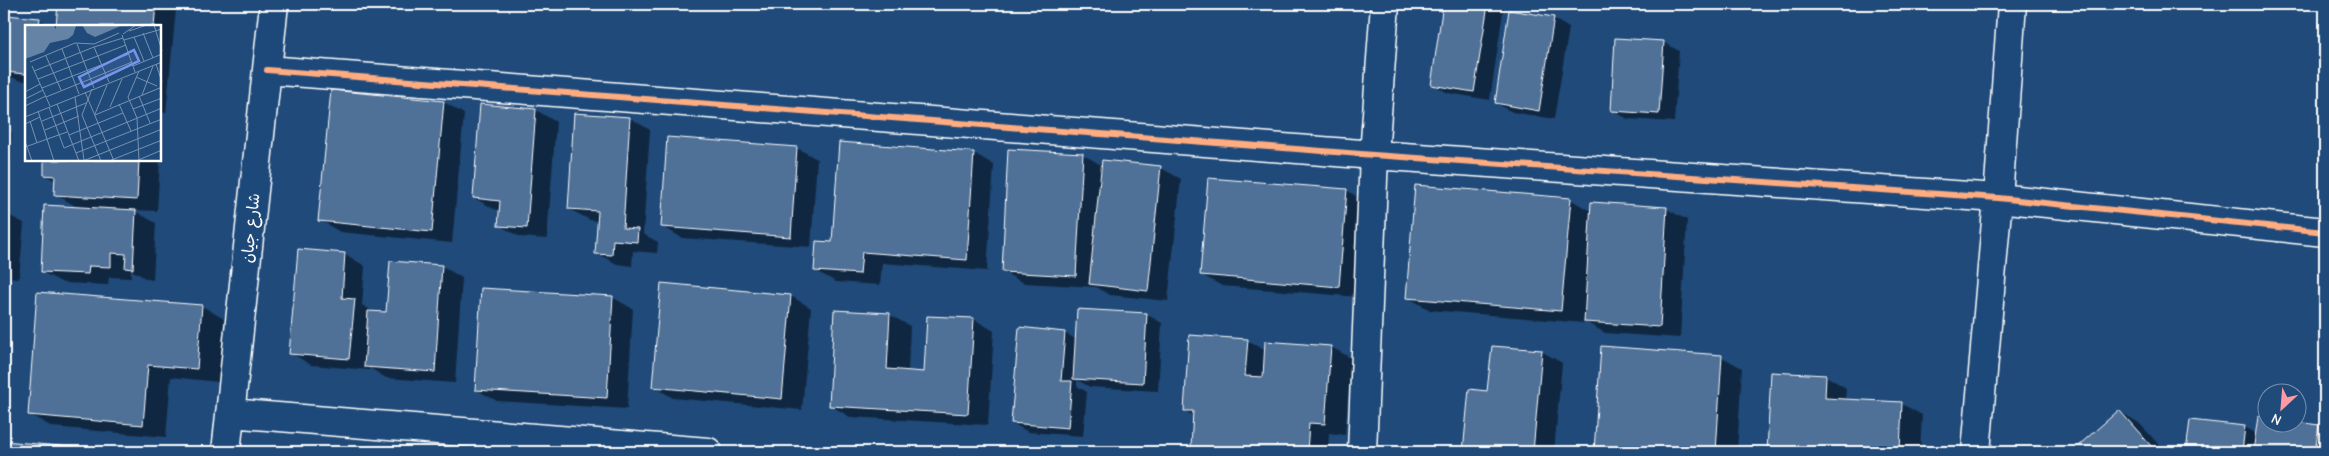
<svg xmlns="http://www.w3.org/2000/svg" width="2329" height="456" viewBox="0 0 2329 456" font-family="'Comic Neue','Playpen Sans Arabic',sans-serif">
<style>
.shadow{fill:#0007}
.building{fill:#507197;stroke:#fff}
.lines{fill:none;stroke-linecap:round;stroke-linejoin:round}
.minor-casing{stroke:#fff;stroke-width:31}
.minor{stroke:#1f4a7a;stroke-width:28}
.cycleway-casing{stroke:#1f4a7a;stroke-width:9}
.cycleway{stroke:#ffac80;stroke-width:6}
.labels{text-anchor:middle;stroke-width:4;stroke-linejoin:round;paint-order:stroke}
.street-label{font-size:16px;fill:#fff;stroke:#1f4a7a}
.inset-road{fill:none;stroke:#7992af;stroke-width:1}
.view{fill:#7795e8;fill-opacity:0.15;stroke:#7795e8;stroke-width:2.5}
.inset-edge{fill:none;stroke:#fff;stroke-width:2.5}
</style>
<rect width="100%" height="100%" fill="#1f4a7a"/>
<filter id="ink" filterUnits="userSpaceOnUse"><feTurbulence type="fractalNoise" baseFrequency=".02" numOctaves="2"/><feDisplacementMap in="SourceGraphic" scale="10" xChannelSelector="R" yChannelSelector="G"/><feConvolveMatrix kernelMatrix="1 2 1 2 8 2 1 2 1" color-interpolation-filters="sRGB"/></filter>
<g filter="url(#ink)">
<!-- shadow -->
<path class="shadow" d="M4 4H11L10 16 39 19 52 26H26V81L18 80 6 74 5 97Z
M59 4H167L176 9 166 113H160V26H57Z
M1406 4H1427V7L1415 9Z
M1444 4 1504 5 1490 100 1448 93 1432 84Z
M1800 4H1848L1847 9Z
M1554 19 1569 28 1554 119 1512 112 1496 103Z
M1663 42 1679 51 1674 122 1628 119 1612 110Z
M444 102 464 114 452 243 340 232 320 220Z
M482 105 536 110 556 122 547 239 520 237 499 225 500 210 494 209 474 198Z
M630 118 650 130 643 234 658 242 657 253 633 251 632 266 617 264 596 253 598 221 590 220 569 209Z
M4 128 12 133 8 196H4Z
M797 148 817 159 811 247 682 238 662 226Z
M974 153 994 165 987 271 882 263 880 285 836 282 816 271 833 244Z
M1082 154 1103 166 1161 168 1181 179 1168 301 1110 295 1096 287 1024 283 1003 272Z
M46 160H160L157 211 133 210 156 223 153 280 147 279 131 270V278L109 277 108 285 63 283 42 272 79 208 55 194 56 181 45 175Z
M1346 190 1366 202 1359 297 1222 286 1202 275Z
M1570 199 1592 212 1667 209 1687 220 1680 338 1605 333 1584 321V323L1430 310 1407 297Z
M4 213 24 223 19 278 4 277Z
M299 250 345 254 365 266 362 305 374 312 387 314 442 266 462 278 455 383 386 378 370 368 369 370 311 365 291 353Z
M791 296 811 308 802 410 673 398 653 386Z
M612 297 633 309 627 409 497 401 477 390Z
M202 306 224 319 219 382 171 377 166 437 52 427 29 414Z
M835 311 890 315 910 326 908 372 925 373 974 319 994 331 988 425 850 417 830 405Z
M1146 314 1162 323 1158 391 1090 387 1077 380V386L1087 392 1083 436 1028 432 1012 423 1065 333 1077 340Z
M1248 341 1266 351 1331 347 1351 358 1345 435 1329 433 1328 452H1201L1192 447 1194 416 1185 411Z
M1603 348 1722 357 1742 368 1737 452H1595Z
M1541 351 1562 363 1554 452H1464L1470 391 1488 393Z
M1772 373 1826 376 1846 388 1845 401 1902 404 1922 415 1920 452H1768Z
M2119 411 2139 423 2166 452H2073Z
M2260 417 2266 418V424L2296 423 2319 427 2325 430V452H2187L2191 421 2245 427 2257 434Z
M4 442 113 452H4Z"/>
<!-- building -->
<path class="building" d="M58 4H156L154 26H56Z
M1443 4H1488L1474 92 1431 85Z
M1509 10 1554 17 1539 111 1495 103Z
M5 15 40 18 39 26H26V74L4 72Z
M1615 38 1664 41 1659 114 1611 111Z
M331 90 444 101 432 232 318 221Z
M480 104 536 109 527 228 498 226 500 201 473 198Z
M574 113 630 117 623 228 638 229 637 242 613 240 612 255 595 254 598 211 568 209Z
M667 137 797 147 791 237 661 227Z
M839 142 974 152 967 260 862 252 860 274 814 271 816 241 832 242Z
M1008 149 1083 153 1076 276 1002 272Z
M44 160H139L137 200 54 195 55 176 44 175Z
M1102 160 1161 166 1148 291 1089 284Z
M1208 178 1347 189 1339 287 1200 275Z
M1415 185 1571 198 1561 311 1406 298Z
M1591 202 1667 207 1660 327 1584 322Z
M44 205 136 210 133 269 125 268 126 254 111 253V267L89 266 88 274 41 272Z
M4 212H9L4 269Z
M298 249 345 253 342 298 355 299 349 359 289 354Z
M390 261 442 265 435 372 364 367 368 311 386 312Z
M661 283 791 295 782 399 652 387Z
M481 288 613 296 607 398 475 390Z
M37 292 202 305 197 369 148 365 143 425 28 415Z
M1077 309 1147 313 1143 383 1073 379Z
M834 310 890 313 887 369 924 372 927 316 974 318 968 414 829 406Z
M1019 327 1065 332 1061 381H1072L1068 428 1011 423Z
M1189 335 1248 339 1245 376 1263 377 1265 341 1331 346 1325 424 1309 423 1307 452H1251L1191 448 1193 411H1184Z
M1492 346 1542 350 1533 452 1509 449V452H1463L1469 389 1487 391Z
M1601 346 1722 355 1716 452H1594Z
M1771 372 1826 375 1825 398 1902 402 1900 452H1767Z
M2119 410 2152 447 2146 452H2071Z
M2258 416 2266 417V424L2296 422 2319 425 2315 452H2253Z
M2190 420 2245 426 2242 452H2186Z
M4 441 127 452H4Z"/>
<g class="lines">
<defs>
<path id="minor" d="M267 70 1374 155 1998 198 2325 232
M230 413 708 452
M226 452 274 4
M1362 452 1374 155 1385 4
M1976 452 1998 198 2012 4"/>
</defs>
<!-- minor casing -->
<use href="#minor" class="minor-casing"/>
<!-- minor -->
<use href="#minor" class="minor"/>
<defs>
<path id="cycleway" d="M267 70 1374 155 1998 198 2325 232"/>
</defs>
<!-- cycleway casing -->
<use href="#cycleway" class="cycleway-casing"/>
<!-- cycleway -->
<use href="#cycleway" class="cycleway"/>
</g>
</g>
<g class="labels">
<!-- street labels -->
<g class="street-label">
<text transform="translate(250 228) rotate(-84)" y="6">شارع جيان</text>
</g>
</g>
<!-- overview -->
<g transform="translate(25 25)">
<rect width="136" height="136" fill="#1f4a7a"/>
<path d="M0 0H28L31 4V0L51 1 48 10 43 14 25 18 19 27 0 34ZM57 0H98L70 12 62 8Z" fill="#6583a4"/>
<path class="inset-road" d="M129 0 137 26M104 6 122 0M118 8 128 33M98 9 111 0M97 10 110 47M109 12 119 36M99 15 137 4M52 19 69 63M69 22 98 13M37 24 54 69M21 31 36 65M5 37 50 18 69 19 94 8M131 39 137 57M7 41 25 81M108 41 137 29M9 46 69 22 84 57M114 46 103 72 112 93 114 136M111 52 132 61M13 54 101 20M17 63 104 29M67 64 57 90 76 136M0 67 15 59M60 67 89 136M117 70 128 41M114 71 125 98M21 72 107 37M50 72 59 135M0 74 18 65M32 79 54 136M94 79 106 106M0 81 21 71M24 82 39 123 137 83M85 82 97 54M108 84 137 73M13 86 29 136M70 89 82 60M70 90 137 62M0 92 137 37M5 96 12 118M17 96 61 78M0 99 15 92M20 105 54 91M44 110 98 88M0 116 7 136M0 122 42 107M51 128 137 94M58 136 137 104M84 136 137 115M111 136 137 125"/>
<path class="view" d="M109 25 114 36 59 62 54 52Z"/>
<rect width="136" height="136" class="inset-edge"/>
</g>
<!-- margin -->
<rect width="2329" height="456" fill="none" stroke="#1f4a7a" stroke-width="20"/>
<rect x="10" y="10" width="2309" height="436" fill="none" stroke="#fff" stroke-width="2" filter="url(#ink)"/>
<!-- north arrow -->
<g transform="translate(2282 408) rotate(206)"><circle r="24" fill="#1f4a7a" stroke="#7992af"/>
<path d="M0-4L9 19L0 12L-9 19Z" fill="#ff9aa2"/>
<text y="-8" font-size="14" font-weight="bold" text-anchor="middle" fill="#ffffff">N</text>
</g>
</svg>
